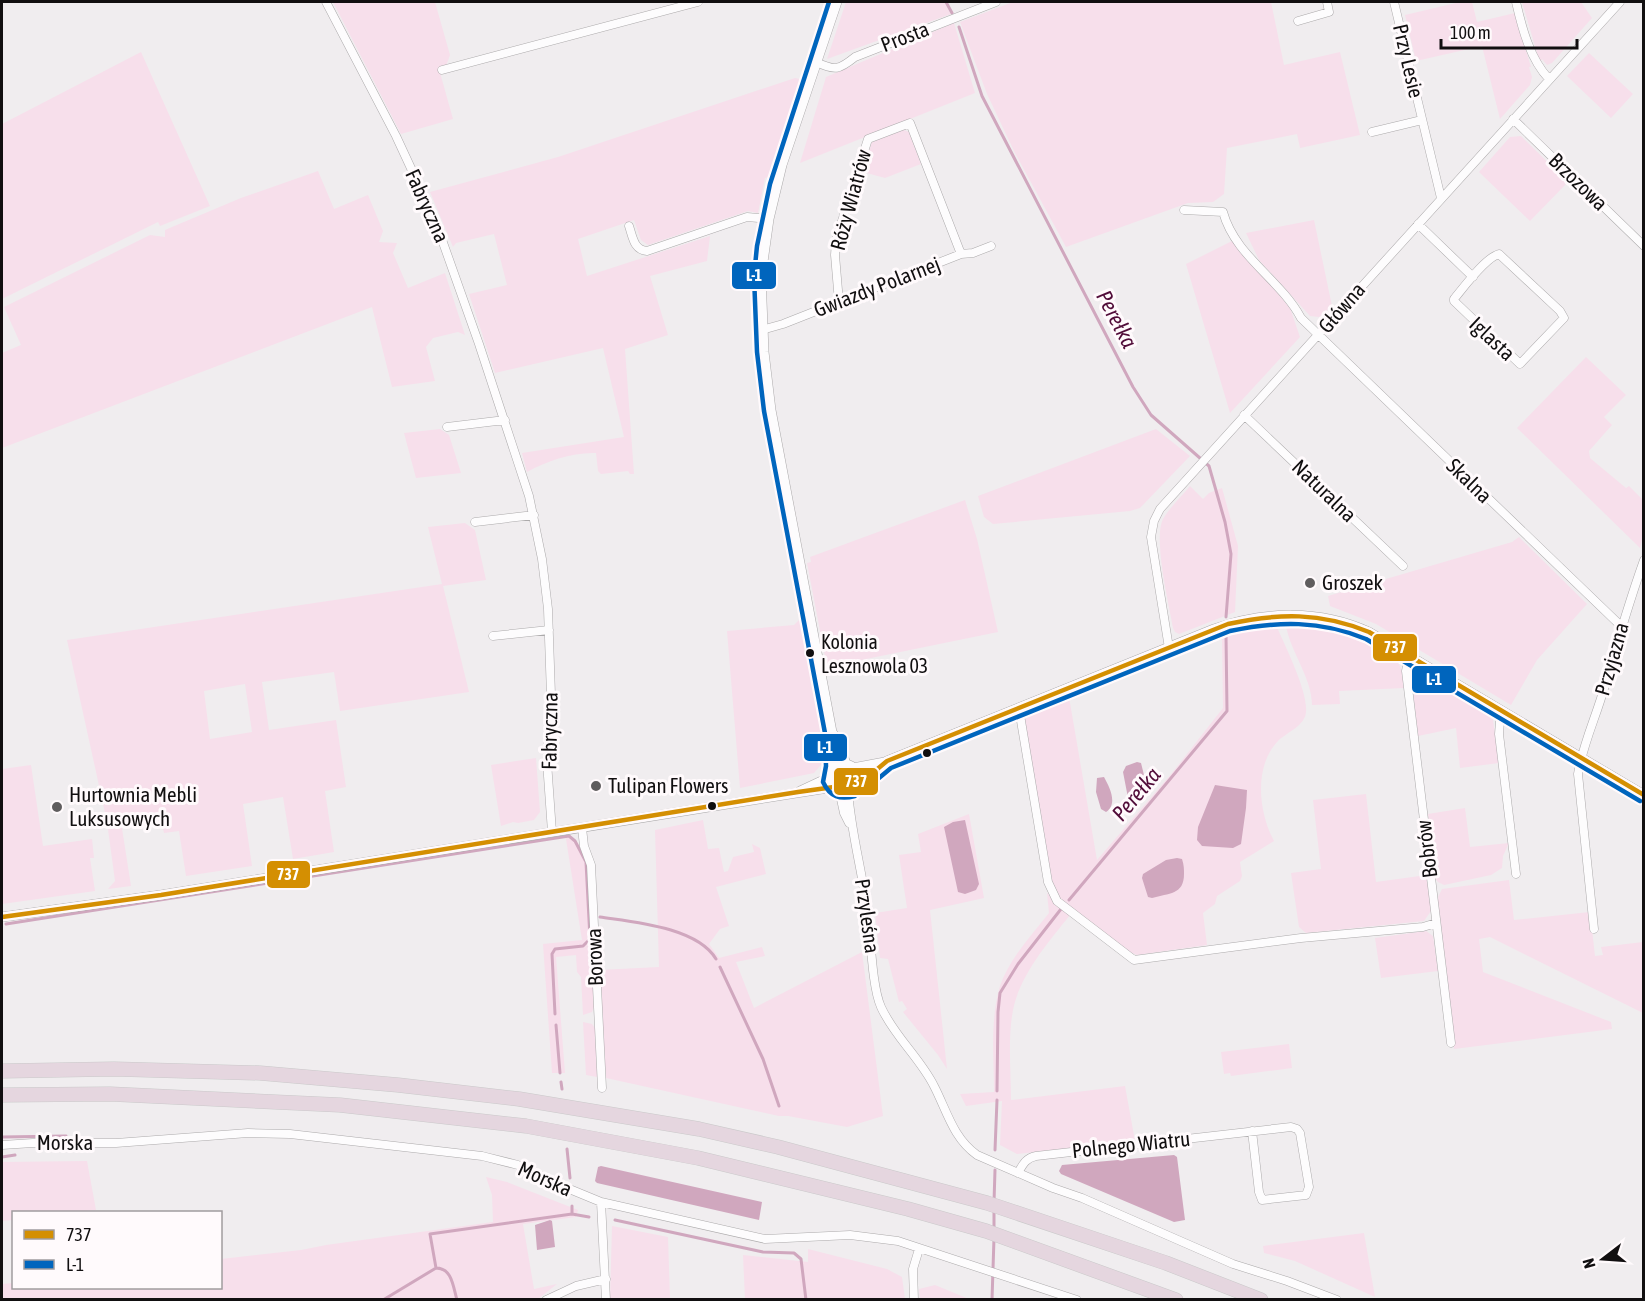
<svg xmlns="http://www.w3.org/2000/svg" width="1645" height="1301" viewBox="0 0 1645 1301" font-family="'Asap Condensed',sans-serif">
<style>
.green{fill:#f7dfeb;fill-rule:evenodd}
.water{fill:#d0a7be}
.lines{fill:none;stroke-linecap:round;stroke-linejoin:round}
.stream{stroke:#d0a7be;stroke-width:3}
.minor-casing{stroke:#acaaab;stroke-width:9}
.tertiary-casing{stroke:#acaaab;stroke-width:10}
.motorway-casing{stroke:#cac9ca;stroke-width:15}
.minor{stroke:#fdfcfd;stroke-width:8}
.tertiary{stroke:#fdfcfd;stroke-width:9}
.motorway{stroke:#e5d6df;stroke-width:14}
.bus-1-casing{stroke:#fffafc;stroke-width:9}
.bus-2-casing{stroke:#fffafc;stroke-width:9}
.bus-1{stroke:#d48f02;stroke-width:4.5}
.bus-2{stroke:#0065bd;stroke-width:4.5}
.poi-dot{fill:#5f5d5e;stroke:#fffafc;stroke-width:2}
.bus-dot{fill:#110f10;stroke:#fffafc;stroke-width:2}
.labels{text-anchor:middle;stroke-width:6;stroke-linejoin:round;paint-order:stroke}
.bus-label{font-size:20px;fill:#110f10;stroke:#fffafc;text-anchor:start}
.street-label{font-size:21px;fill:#110f10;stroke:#fffafc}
.poi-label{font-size:21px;fill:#110f10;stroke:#fffafc;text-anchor:start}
.water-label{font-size:22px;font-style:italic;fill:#510c39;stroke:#fffafc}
.line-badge{stroke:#fffafc;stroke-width:2}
.badge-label{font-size:16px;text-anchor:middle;font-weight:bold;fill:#fff}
</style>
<rect width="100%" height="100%" fill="#f0edef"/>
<!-- green -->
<path class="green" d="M333 2H435L450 55 446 66 439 69 453 119 401 134Z
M846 2H944L951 14 827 59Z
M1013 2H1271L1284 65 1340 52 1360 135 1300 148 1297 134 1227 148 1224 194 1213 202 1188 203 1066 247 1015 153 987 94 960 22Z
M1460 2H1472L1477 22 1515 13 1531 67H1529L1532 77 1530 85 1500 119 1482 46 1416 61 1405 15Z
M1522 2H1581L1592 18 1552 63 1547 65 1542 59 1540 63Z
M954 23 975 93 800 163 826 77Z
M141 52 210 206 160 226 158 222 2 299V124Z
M1589 53 1633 94 1611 118 1567 76Z
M795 78 804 80 772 176 765 178 758 213 748 211 648 245 641 240 634 220 578 239 587 276 710 236 707 261 650 276 668 335 625 349 634 474H630L628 471 601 474 598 471 596 453C574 452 546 461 527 472L522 453 624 437 603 348 495 373 469 294 507 285 494 234 456 243 453 247 430 192 558 157Z
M901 129 909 132 921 164 885 178 863 172 872 141Z
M1521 136 1568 182 1530 221 1479 172 1510 137Z
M318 171 334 209 368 195 383 231 379 242 397 243 393 253 408 288 445 273 465 335 458 332 433 338 426 347 435 381 392 387 372 307 2 448V353L21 345 4 307 150 235 165 237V230L241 198Z
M1314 220 1332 306 1319 317 1310 316 1259 260 1246 233Z
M1234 240 1290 308 1300 337 1230 413 1186 264Z
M1586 357 1626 395 1604 417 1612 425 1589 451 1590 458 1626 488 1629 486 1643 500V536L1640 548 1517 428Z
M440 429 449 435 461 473 416 478 404 433Z
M1156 429 1190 456 1140 508 1130 511 993 524 984 517 978 496Z
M1190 486 1203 499 1209 493 1222 488 1238 546 1235 612 1179 634 1175 632 1173 628C1169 604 1153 539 1163 519 1170 507 1182 496 1190 486Z
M965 500 977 539 998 632 827 667 807 563 811 562 810 557Z
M465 523 475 530 486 580 443 586 469 692 340 711 334 672 262 682 269 730 336 720 346 787 325 791 334 852 293 859 283 797 243 804 252 866 186 876 179 831 164 833 160 816 121 822 131 886 108 889 115 881 107 822 67 640 442 584 428 527ZM245 684 252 732 210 739 204 691Z
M1519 537 1587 604 1537 660 1511 705 1376 624 1330 606 1328 596 1512 542Z
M802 617 826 759 814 773 740 788 727 631 794 625Z
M1307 624C1330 629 1383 643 1397 661 1403 669 1403 679 1404 688L1339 691 1340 704 1312 705C1312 678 1291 653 1286 626Z
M1276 625C1285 646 1308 691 1306 712 1305 726 1287 732 1278 741 1253 767 1259 813 1274 841L1240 862 1242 876 1240 881 1217 896 1215 904 1203 913 1207 945 1137 955 1127 951 1062 902 1050 881 1024 718 1026 713 1069 697 1097 860 1172 773 1223 708 1222 638 1249 630Z
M1412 670H1417L1492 713 1499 763 1460 768 1456 728 1418 736 1411 673Z
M536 758 540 812 534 820 518 823 513 822 501 826 491 765Z
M31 765 43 846 92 839 94 858H90L95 891 2 904V769Z
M1366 794 1376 882 1427 875 1431 911 1424 921 1306 933 1299 927 1291 873 1321 869 1313 800Z
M1465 808 1470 847 1509 843 1503 856 1502 868 1491 875 1444 885 1438 882 1434 877 1428 814Z
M969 814 984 898 930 910 947 1069 938 1055 903 1012 907 1009 902 1001 899 1002 888 959 880 958 875 913 907 908 899 855 921 852 918 834Z
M703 820 708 849 719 848 724 872 728 871 733 857 754 852 752 844 760 848 766 874 716 887 729 926 720 929 709 944 719 958 762 947 765 956 736 962 754 1008 862 952 883 1116 847 1127 788 1116H779L606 1078 599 970 659 967 655 830Z
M569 835 581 846 588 861 594 1007 592 1012 583 1015 581 977 577 972 576 955 556 957 565 1073H552L543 944 582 940 566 839 565 836Z
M1509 880 1514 920 1590 912 1595 956 1603 955 1601 947 1643 942V1013L1490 937 1479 939 1483 972 1611 1022 1612 1029 1454 1049 1436 901 1442 889Z
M1047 893 1070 915C1047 944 1017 978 1012 1016 1008 1043 1011 1072 1011 1100L1125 1086 1135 1141 1017 1154 1000 1145 1002 1101 966 1106 960 1094 994 1092C994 1057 990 1019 1000 986 1009 959 1032 935 1049 913Z
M1426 931 1433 936 1438 971 1381 978 1375 938Z
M583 1022 592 1024 595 1028 597 1077 586 1075Z
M1289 1044 1292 1068 1231 1076 1230 1073 1224 1074 1221 1052Z
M87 1161 96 1210 78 1212H14L13 1220 2 1221V1162Z
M486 1177 507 1182 578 1210 576 1217 523 1224 534 1289 557 1284 538 1299H2V1284L13 1283 14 1288H220L221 1259 301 1250 326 1245 493 1222 492 1195Z
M612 1226 668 1237 670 1299H610Z
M1364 1233 1375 1297 1295 1261 1264 1253 1263 1246Z
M808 1249 887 1269 902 1277 905 1299H745L743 1255 808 1262Z
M935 1285 969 1299H920L919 1289Z"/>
<!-- water -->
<path class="water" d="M1137 762 1141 763 1148 791 1129 803 1123 772 1126 766Z
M1104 777C1110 788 1118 804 1106 812L1101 809 1096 792 1097 778Z
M1215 785 1247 790 1246 808 1241 844 1233 848 1202 846 1197 840 1198 827Z
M965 820 979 884 976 890 965 894 958 892 944 827 953 822Z
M1177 858 1182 859C1184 865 1184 869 1184 874 1184 895 1169 893 1152 898L1148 897 1142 878 1143 874 1166 860Z
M1174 1155 1177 1157 1185 1220 1174 1222 1061 1174 1059 1171 1062 1165Z
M601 1166 762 1202 759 1220 597 1183 595 1181 598 1167Z
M550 1220 552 1221 555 1247 537 1250 535 1225Z"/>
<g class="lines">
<!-- stream -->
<path class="stream" d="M946 2 952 13
M959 27 982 96 1133 387 1151 415 1209 466 1225 522 1231 554 1226 617
M1069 900 1227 711 1226 635
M600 917C633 922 697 927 716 959
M6 924 569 836 575 841 586 862 590 939 583 946 555 949 552 954 555 1014
M720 967 763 1059 779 1106
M556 1025 560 1073
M561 1082 562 1089
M997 1091 998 1012 1000 993 1018 964 1061 909
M2 1137 66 1136
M567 1149 570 1178
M995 1150 997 1100
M2 1157 15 1155
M994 1202 995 1170
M572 1214 589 1217
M615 1220 763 1252 794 1253 801 1259 806 1300
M994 1229V1208
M436 1268 430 1234 572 1214V1206
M383 1300 436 1268C452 1268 453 1286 457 1300
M992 1300 994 1238"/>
<defs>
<path id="minor" d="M326 2 396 136 435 220 479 344 529 496 542 559 548 609 551 695 547 762 552 832
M1394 2 1441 198
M1516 2C1522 28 1530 59 1549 79
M1298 21 1329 12 1327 2
M816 62C835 71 839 70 855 57L996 2
M442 70 698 2
M1513 119 1644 246
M1372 132 1422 120
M1184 210 1223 212C1235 256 1280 279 1301 318L1621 626
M1418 224 1473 277
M629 226C633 238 634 250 647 251L747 217 769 219
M1499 254 1560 311 1564 318 1520 364 1454 301V299C1464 287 1485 258 1499 254Z
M839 302 835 255 836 240 868 139 910 123 961 254
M762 330 783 324 961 254 973 253 991 246
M1244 415 1403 566
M447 427 505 420
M475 522 534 515
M493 636 549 630
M1169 648 1151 537 1154 521 1160 509 1620 2
M1409 655 1406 671 1451 1043
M1019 709 1048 882 1057 901 1134 960 1301 938 1423 927 1436 923
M1504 713 1500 721 1499 734 1516 874
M839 790 844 813 849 823
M848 791C851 833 863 874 868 916 871 940 872 987 881 1007 894 1036 920 1058 934 1086 947 1111 953 1138 977 1155L1053 1188 1082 1198 1233 1264 1287 1281 1337 1300
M582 828 584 846 591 865 602 1088
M1594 929 1578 774C1583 743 1597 715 1605 685 1617 643 1629 602 1644 560
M2 1145 33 1143H116L248 1133 290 1134 482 1156 518 1165 567 1188 601 1202 765 1239 850 1235 898 1241 1077 1300
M1018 1173C1023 1164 1026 1158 1036 1156L1291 1127 1297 1129 1300 1133 1309 1187 1306 1195 1262 1200 1259 1192 1252 1131
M601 1202 606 1300
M546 1300 576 1286 606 1279
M914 1300 913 1269 919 1249"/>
<path id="tertiary" d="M832 732 838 741 846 764
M830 778a14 14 0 1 1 28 0a14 14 0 1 1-28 0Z
M834 768 832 732 771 410 764 352 761 276 769 219 782 165 837 2
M853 768 885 762
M857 779 875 771 887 761 1214 629C1264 611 1320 609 1369 632L1644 795
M800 791 830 777
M2 917 161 895 834 787"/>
<path id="motorway" d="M2 1071 114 1069 260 1073 398 1085 519 1099 699 1129 778 1147 987 1203 1166 1263 1261 1300
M2 1095 110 1094 340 1105 526 1126 698 1158 908 1209 986 1231 1176 1300"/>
</defs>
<!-- minor casing -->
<use href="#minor" class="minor-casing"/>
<!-- tertiary casing -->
<use href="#tertiary" class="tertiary-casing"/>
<!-- motorway casing -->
<use href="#motorway" class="motorway-casing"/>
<!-- minor -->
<use href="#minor" class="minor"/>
<!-- tertiary -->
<use href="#tertiary" class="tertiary"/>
<!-- motorway -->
<use href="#motorway" class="motorway"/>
<defs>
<path id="bus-1" d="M2 917 161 895 798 792 834 787 841 790H848L854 786 857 779 875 771 887 761 1228 624C1279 613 1320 612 1369 632L1644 795"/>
<path id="bus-2" d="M829 2 770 184 757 246 754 276 757 352 764 411 825 733 826 766 823 782C830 797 840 800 855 796L863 785 879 778 891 768 1230 631C1278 621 1320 620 1366 639L1640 801"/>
</defs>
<!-- bus-1 casing -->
<use href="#bus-1" class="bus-1-casing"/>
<!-- bus-2 casing -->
<use href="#bus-2" class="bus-2-casing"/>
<!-- bus-1 -->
<use href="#bus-1" class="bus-1"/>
<!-- bus-2 -->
<use href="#bus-2" class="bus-2"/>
</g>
<!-- markers -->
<g class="poi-dot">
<circle cx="1310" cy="583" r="6"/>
<circle cx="596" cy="786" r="6"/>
<circle cx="57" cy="807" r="6"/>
</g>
<g class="bus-dot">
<circle cx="810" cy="653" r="5"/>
<circle cx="927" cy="753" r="5"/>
<circle cx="712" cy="806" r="5"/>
</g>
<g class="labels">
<!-- bus labels -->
<g class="bus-label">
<text x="821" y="649">Kolonia<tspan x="821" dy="24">Lesznowola 03</tspan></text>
</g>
<!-- street labels -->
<g class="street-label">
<text transform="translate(905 37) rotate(-21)" y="7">Prosta</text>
<text transform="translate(1408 61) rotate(77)" y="7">Przy Lesie</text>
<text transform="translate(1578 182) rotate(44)" y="7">Brzozowa</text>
<text transform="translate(851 200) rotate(-75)" y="7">Róży Wiatrów</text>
<text transform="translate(427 206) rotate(66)" y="7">Fabryczna</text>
<text transform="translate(877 287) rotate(-21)" y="7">Gwiazdy Polarnej</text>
<text transform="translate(1342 308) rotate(-49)" y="7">Główna</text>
<text transform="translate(1492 339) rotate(43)" y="7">Iglasta</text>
<text transform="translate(1469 481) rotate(44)" y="7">Skalna</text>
<text transform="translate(1324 491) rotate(44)" y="7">Naturalna</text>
<text transform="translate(1612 659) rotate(-74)" y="7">Przyjazna</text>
<text transform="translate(550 731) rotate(-89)" y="7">Fabryczna</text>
<text transform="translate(1427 849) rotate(-97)" y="7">Bobrów</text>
<text transform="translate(867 916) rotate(82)" y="7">Przyleśna</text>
<text transform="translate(595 957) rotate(-92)" y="7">Borowa</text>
<text x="65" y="1150">Morska</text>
<text transform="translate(1131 1145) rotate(-6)" y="7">Polnego Wiatru</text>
<text transform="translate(545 1179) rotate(24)" y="7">Morska</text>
</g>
<!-- poi labels -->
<g class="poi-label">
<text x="1322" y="590">Groszek</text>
<text x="608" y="793">Tulipan Flowers</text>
<text x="69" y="802">Hurtownia Mebli<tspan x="69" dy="24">Luksusowych</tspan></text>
</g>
<!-- water labels -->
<g class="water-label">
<text transform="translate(1117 319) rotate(62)" y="8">Perełka</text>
<text transform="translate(1136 794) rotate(-50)" y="8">Perełka</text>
</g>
</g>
<g class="line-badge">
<rect x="731" y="261" width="46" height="29" rx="6" fill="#0065bd"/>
<rect x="1372" y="633" width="46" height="29" rx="6" fill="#d48f02"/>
<rect x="1411" y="665" width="46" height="29" rx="6" fill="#0065bd"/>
<rect x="803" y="733" width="45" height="29" rx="6" fill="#0065bd"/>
<rect x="833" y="767" width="46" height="29" rx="6" fill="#d48f02"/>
<rect x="266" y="860" width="45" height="29" rx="6" fill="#d48f02"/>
</g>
<g class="badge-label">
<text x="754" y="281">L-1</text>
<text x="1395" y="653">737</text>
<text x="1434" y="685">L-1</text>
<text x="825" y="753">L-1</text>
<text x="856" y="787">737</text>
<text x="288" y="880">737</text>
</g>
<!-- border -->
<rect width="1645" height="1301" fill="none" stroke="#110f10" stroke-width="6"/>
<!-- legend -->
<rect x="12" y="1211" width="210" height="78" fill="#fffafc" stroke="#a09c9e" stroke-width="1.5"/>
<rect x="24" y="1230" width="30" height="9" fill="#d48f02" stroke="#a09c9e" stroke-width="1.5"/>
<text x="66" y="1241" font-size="18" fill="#110f10">737</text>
<rect x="24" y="1260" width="30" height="9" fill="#0065bd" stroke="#a09c9e" stroke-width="1.5"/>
<text x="66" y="1271" font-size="18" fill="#110f10">L-1</text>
<!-- north arrow -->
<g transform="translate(1603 1259) rotate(253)" stroke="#fffafc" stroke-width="4.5" paint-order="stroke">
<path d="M0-4.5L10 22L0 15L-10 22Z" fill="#110f10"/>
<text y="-9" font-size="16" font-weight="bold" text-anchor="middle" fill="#110f10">N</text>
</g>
<!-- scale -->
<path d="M1441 39v9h136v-9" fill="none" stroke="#110f10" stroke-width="3"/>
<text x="1450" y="39" font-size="18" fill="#110f10" stroke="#fffafc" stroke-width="4.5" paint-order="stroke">100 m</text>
</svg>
